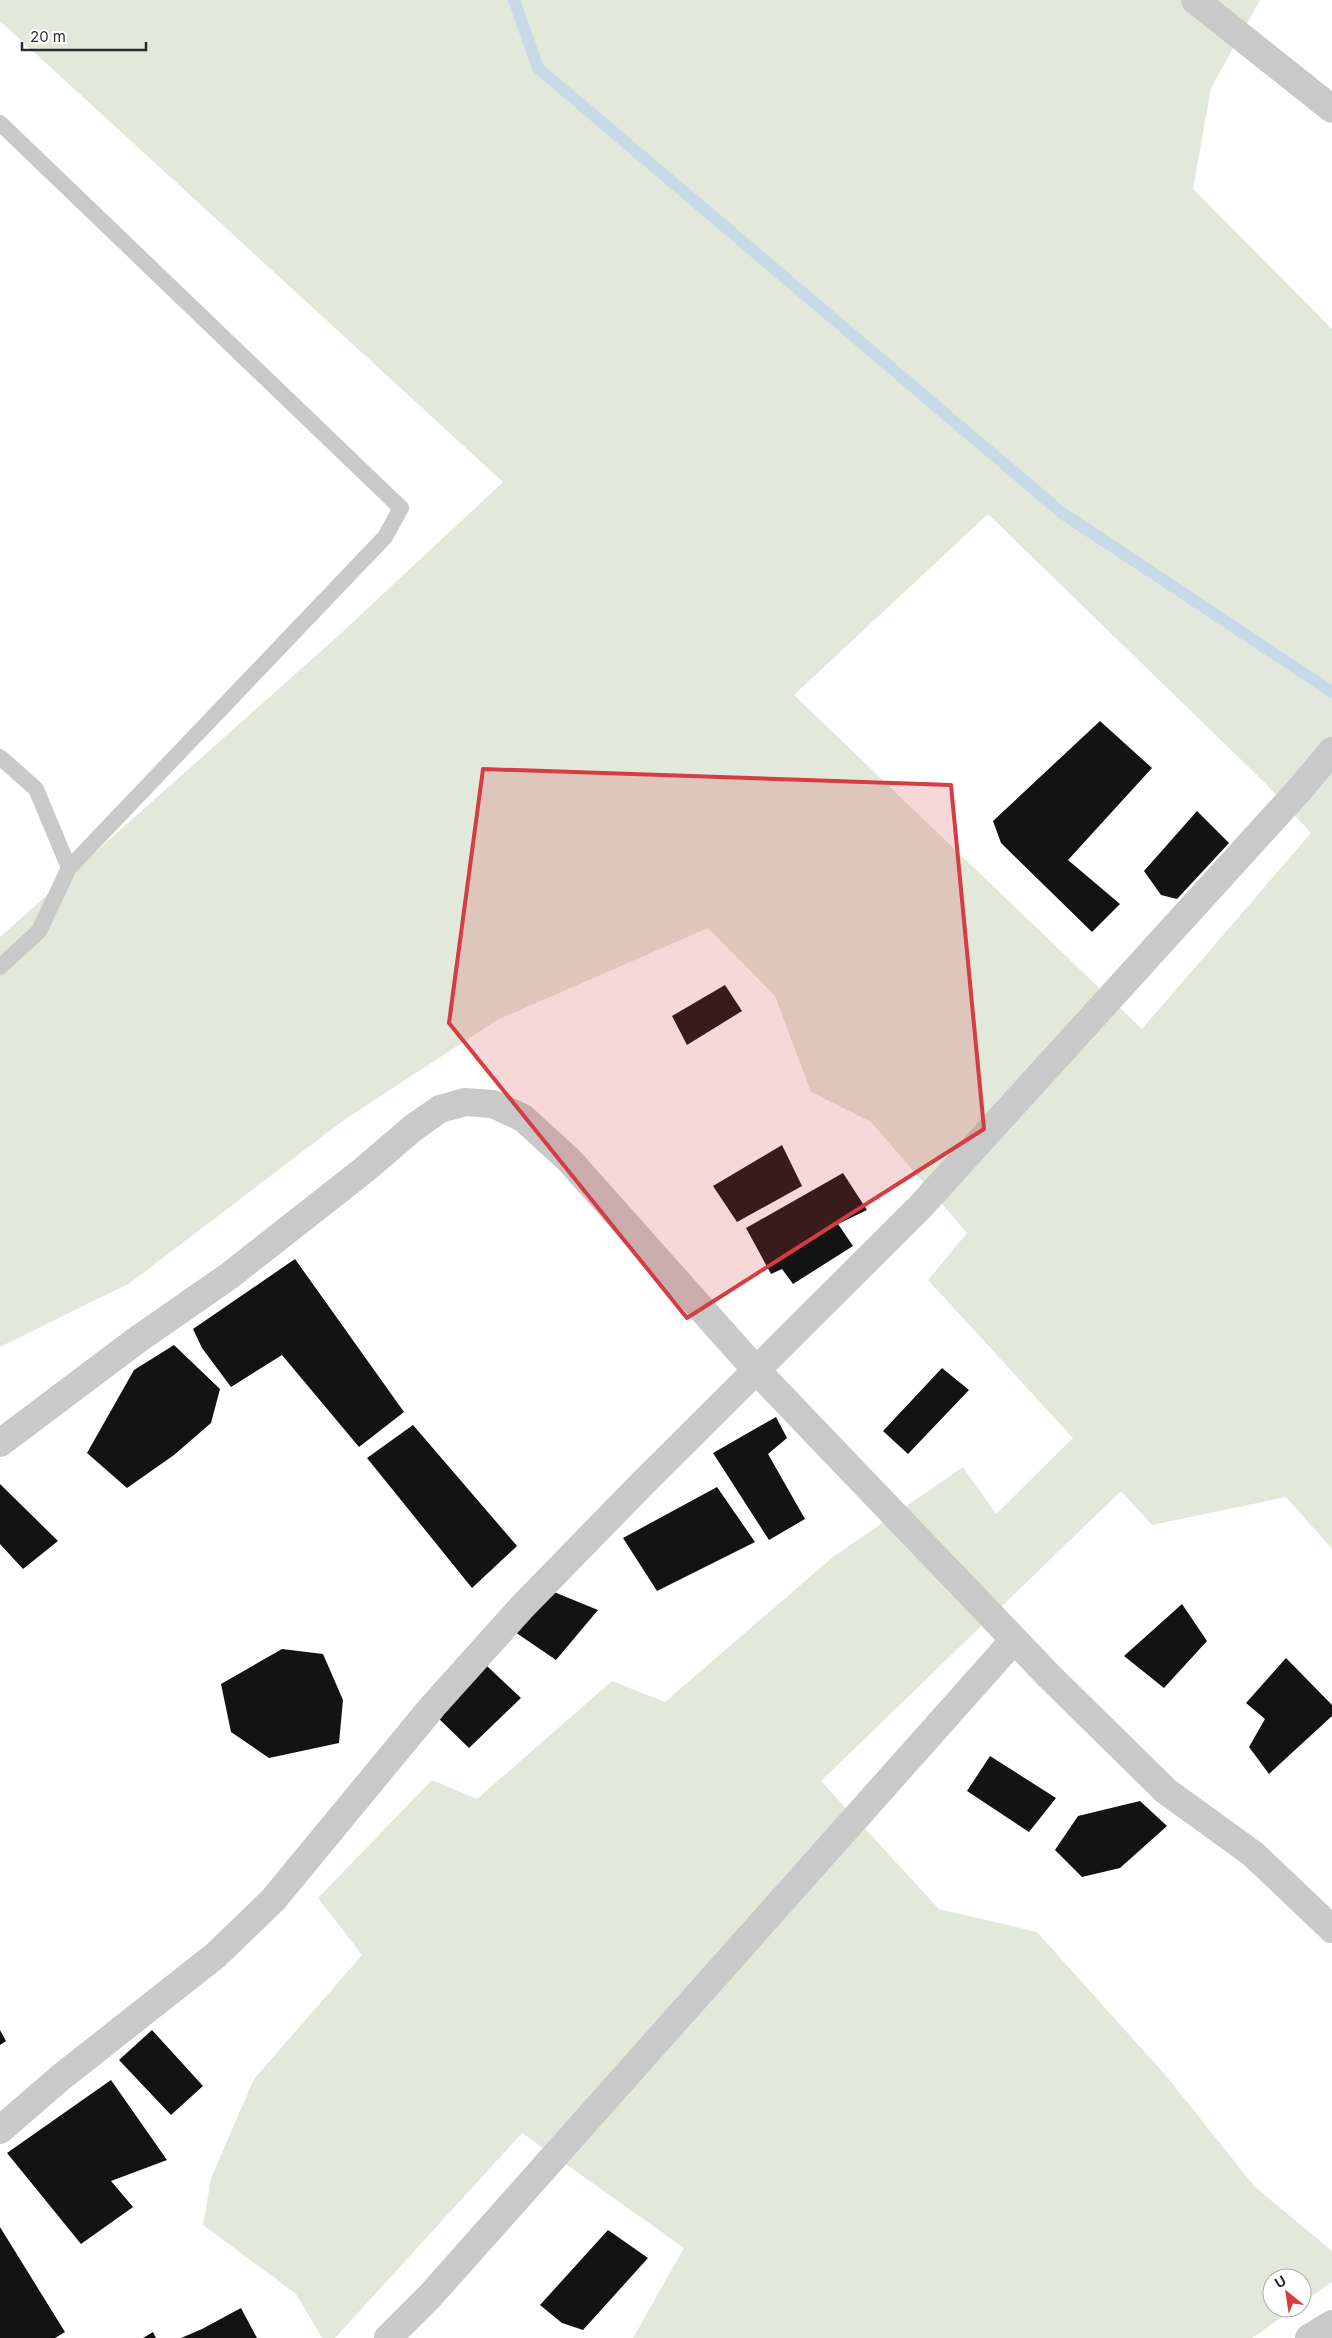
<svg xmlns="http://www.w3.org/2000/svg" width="1332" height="2338" viewBox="0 0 1332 2338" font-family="Inter,sans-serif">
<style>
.green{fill:#e2e9db;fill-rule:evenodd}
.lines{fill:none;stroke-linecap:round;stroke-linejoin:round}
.stream{stroke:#c8dae7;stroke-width:12}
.building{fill:#131313}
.service{stroke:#c9c9c9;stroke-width:16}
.minor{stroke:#c9c9c9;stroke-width:28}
.marked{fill:#d53c43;fill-opacity:0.2;stroke:#d53c43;stroke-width:4;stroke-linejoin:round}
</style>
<rect width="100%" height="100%" fill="#fff"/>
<!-- green -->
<path class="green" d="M0 0H1260L1211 88 1193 189 1332 329V1549L1286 1497 1152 1525 1121 1491 821 1781 939 1909 1037 1932 1168 2078 1255 2187 1332 2251V2282L1302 2303V2278H1272V2308H1295L1252 2338H633L684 2248 522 2133 335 2338H322L296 2294 203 2225 211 2178 254 2079 362 1955 318 1898 432 1780 477 1799 612 1681 665 1702 833 1557 963 1467 996 1514 1073 1438 928 1280 967 1233 871 1122 811 1092 775 996 708 928 497 1020 344 1120 130 1283 0 1347V937L338 636 503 482 0 21ZM988 514 1265 783 1311 833 1142 1029 794 695Z"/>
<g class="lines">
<!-- stream -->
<path class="stream" d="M514 0 538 68 1062 513 1332 692"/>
</g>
<!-- building -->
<path class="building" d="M1100 721 1152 768 1068 860 1120 904 1092 932 1001 843 993 821Z
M1197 811 1229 843 1177 899 1161 895 1144 871Z
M725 985 742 1011 687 1045 672 1016Z
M782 1145 802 1186 737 1222 713 1186Z
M843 1173 867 1210 838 1224 853 1246 793 1284 782 1269 771 1274 746 1228Z
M295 1259 404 1412 359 1447 282 1355 231 1387 202 1348 193 1329Z
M174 1345 220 1389 211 1423 174 1455 127 1488 87 1453 134 1370Z
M942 1368 969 1390 908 1454 883 1431Z
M776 1417 787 1438 768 1454 805 1519 769 1540 713 1453Z
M413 1425 517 1546 472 1588 367 1458Z
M0 1484 58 1541 23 1569 0 1544Z
M717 1487 755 1542 657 1591 623 1538Z
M549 1590 598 1610 556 1660 512 1630Z
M1182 1604 1207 1641 1164 1688 1124 1656Z
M282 1649 323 1654 343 1700 339 1743 269 1758 231 1732 221 1684Z
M1286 1658 1332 1705V1716L1269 1774 1249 1747 1265 1719 1246 1703Z
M487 1666 521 1698 469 1748 436 1716Z
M990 1756 1056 1798 1029 1832 967 1791Z
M1140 1801 1167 1826 1120 1868 1082 1877 1055 1850 1078 1816Z
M0 2030 6 2041 0 2045Z
M152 2030 203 2086 171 2115 119 2060Z
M111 2080 167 2160 111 2181 133 2207 81 2244 7 2153Z
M0 2227 65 2332 55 2338H0Z
M608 2230 648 2258 583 2330 562 2323 540 2305Z
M241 2308 257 2338H181L202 2329Z
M153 2332 156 2338H143Z"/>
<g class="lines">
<!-- service -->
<path class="service" d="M0 123 401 508 385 537 69 868
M0 757 36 789 69 868 39 931 0 967"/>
<!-- minor -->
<path class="minor" d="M1195 0 1332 109
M0 1443 137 1340 229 1276 364 1170 413 1128 440 1109 465 1102 493 1104 523 1118 569 1160 756 1370 1050 1677 1166 1791 1253 1854 1332 1929
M0 2130 60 2078 216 1955 273 1900 433 1706 522 1607 642 1484 920 1207 1301 788 1332 751
M388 2338 430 2296 1014 1640
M1309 2338 1332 2324"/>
</g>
<!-- marked area -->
<path class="marked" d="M483 769 951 785 984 1129 687 1318 449 1023Z"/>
<!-- north arrow -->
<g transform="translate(1287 2293) rotate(330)"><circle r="24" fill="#ffffff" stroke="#ababab"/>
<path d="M0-4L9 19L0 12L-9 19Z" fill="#d53c43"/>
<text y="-8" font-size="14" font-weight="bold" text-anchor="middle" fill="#2c2c2c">U</text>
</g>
<!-- scale -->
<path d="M22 42v8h124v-8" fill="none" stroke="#2c2c2c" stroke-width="2.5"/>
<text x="30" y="42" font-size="15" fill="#2c2c2c" stroke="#ffffff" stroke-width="4" paint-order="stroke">20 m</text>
</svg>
